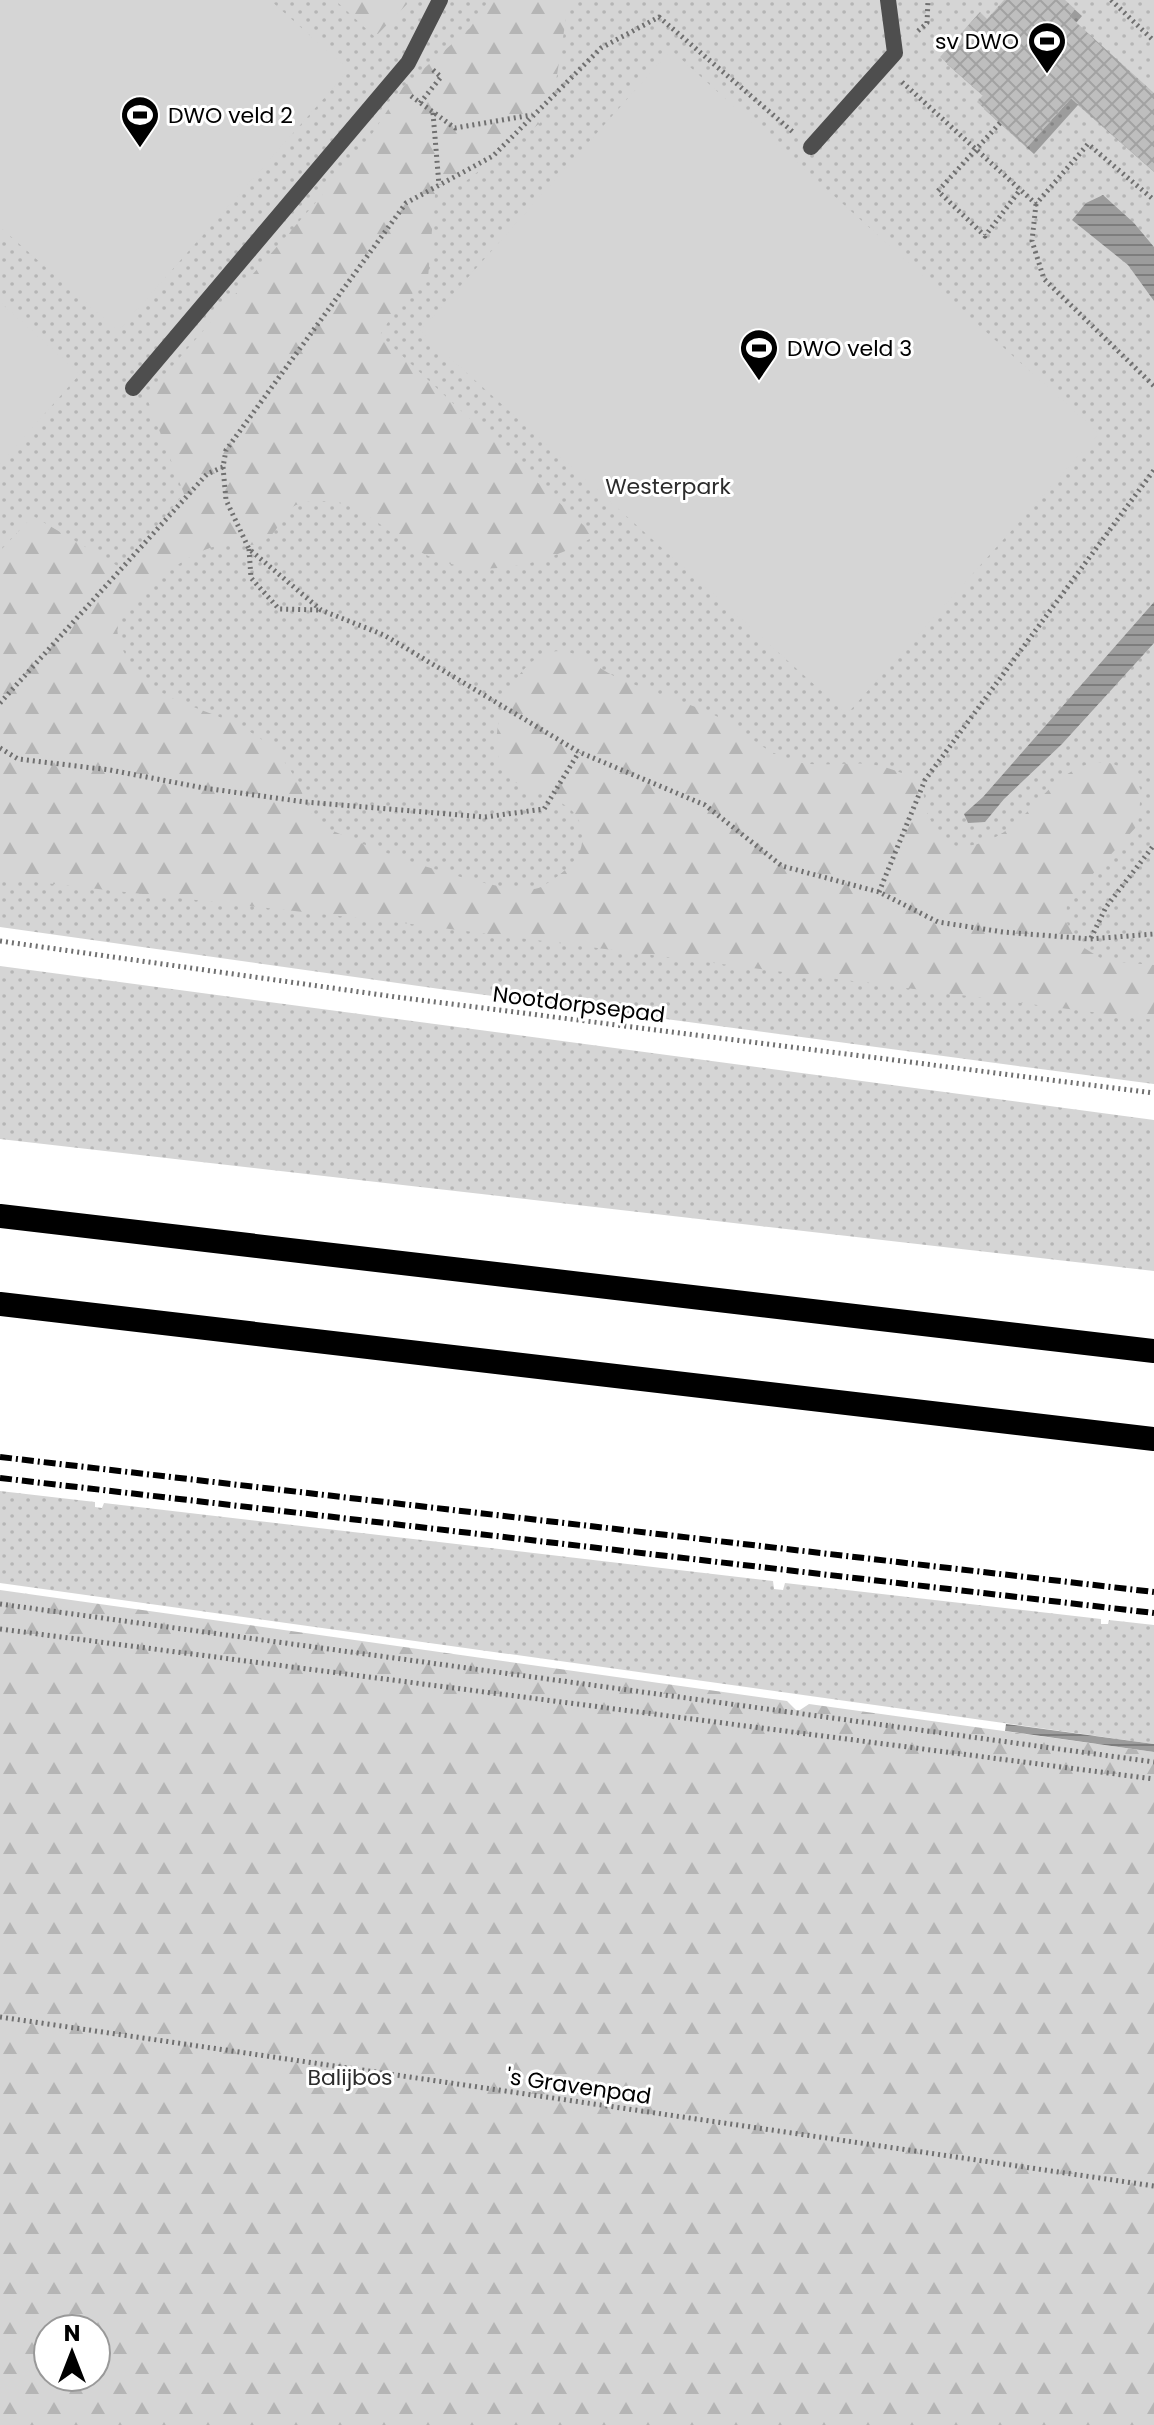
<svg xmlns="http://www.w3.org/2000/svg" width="1154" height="2425" viewBox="0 0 1154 2425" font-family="Poppins,sans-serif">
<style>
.green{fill:url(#green-dots)}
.forest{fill:url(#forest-firs);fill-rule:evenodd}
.pitch{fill:#d5d5d5}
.water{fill:url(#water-rules)}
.building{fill:url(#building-cross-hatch);filter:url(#shadow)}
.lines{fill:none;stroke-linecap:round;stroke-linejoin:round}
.path{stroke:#707070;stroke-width:5;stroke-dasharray:2 4;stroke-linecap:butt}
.service{stroke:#4e4e4e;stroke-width:16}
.motorway{stroke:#000;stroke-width:24}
.rail{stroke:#000;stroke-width:6;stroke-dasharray:12 4 2 4;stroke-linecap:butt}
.labels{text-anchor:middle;stroke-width:6;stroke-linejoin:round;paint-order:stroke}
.poi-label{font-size:22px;fill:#000;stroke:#fff;text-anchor:start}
.park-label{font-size:22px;fill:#2c2c2c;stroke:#fff}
.street-label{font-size:22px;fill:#000;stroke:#fff}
</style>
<defs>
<pattern id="green-dots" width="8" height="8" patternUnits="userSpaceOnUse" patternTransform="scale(2)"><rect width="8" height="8" fill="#d5d5d5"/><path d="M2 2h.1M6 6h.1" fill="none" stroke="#b5b5b5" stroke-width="1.8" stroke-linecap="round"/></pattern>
<pattern id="forest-firs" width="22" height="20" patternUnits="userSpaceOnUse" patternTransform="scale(2)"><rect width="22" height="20" fill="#d5d5d5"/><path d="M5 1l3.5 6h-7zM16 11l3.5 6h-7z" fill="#b5b5b5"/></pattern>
<pattern id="water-rules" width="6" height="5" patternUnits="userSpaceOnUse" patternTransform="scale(2)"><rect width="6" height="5" fill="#9c9c9c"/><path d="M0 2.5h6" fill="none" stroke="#7d7d7d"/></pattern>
<pattern id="building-cross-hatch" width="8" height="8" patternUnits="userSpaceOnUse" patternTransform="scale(2)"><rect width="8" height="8" fill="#bebebe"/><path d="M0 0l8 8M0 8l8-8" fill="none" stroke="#a2a2a2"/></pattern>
<filter id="shadow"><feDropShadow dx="7" dy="7" stdDeviation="0" flood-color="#0004"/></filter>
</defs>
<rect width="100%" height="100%" fill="#fff"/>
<!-- green -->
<path class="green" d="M0 0H1154V1084L440 989 0 927Z
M0 966 1154 1120V1271L0 1139Z
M0 1491 95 1502V1507L102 1508 104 1503 773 1581 774 1589 783 1590 785 1583 1101 1619V1624H1108L1109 1620 1154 1625V1744L0 1583Z"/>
<!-- forest -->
<path class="forest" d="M335 0H411L375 37Z
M489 0H569L552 106 540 123 461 185 435 194 428 278 395 311 380 335 595 536C538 569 469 584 410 546 381 527 356 499 319 501 275 502 289 525 264 541 253 549 230 542 216 546 179 556 150 589 120 611 115 627 117 640 125 654 149 695 175 699 217 716 257 732 282 749 300 788 305 799 309 815 318 822 344 842 515 902 541 887 557 878 581 861 582 842 586 790 525 802 504 771 481 735 515 648 562 651 581 653 598 668 614 676 650 693 691 702 726 721 743 731 757 745 774 753 813 774 842 758 880 766 894 769 908 776 922 780 926 818 927 823 957 847 974 846 989 842 1004 832 1037 810 1059 762 1105 762 1114 763 1126 770 1134 774L1141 791 1138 825 1067 902 1066 921 1078 944 1105 961 1154 965V1020L411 924 0 878V551L33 516 121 568 184 494 146 396 360 152 403 87 470 28Z
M0 1590 787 1701 796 1710H800L809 1704 1154 1752V2425H0ZM48 2329H96V2377H48Z"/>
<!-- pitch -->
<path class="pitch" d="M0 0H270L349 70 118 331 0 227Z
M671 50 1099 433 847 714 420 331Z
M0 302 80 374 0 464Z"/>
<!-- water -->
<path class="water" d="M1103 195 1134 223 1154 247V301L1128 265 1072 220 1086 203Z
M1154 602V643L1062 744 1004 799 985 822 968 823 964 814 983 797Z
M1006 1724 1154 1744V1752L1005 1731Z"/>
<!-- building -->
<path class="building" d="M1004 0H1065L1075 9 1069 16 1154 93V171L1071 98 1027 147 977 102 983 95 940 57 980 12 987 19Z"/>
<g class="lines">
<!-- path -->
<path class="path" d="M1111 0 1154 41
M918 31 927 23 928 0
M902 82 1036 204 1088 144 1154 200
M411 96 455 128 532 115
M420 103 441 77 432 69
M433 113 439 185
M1000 123 938 191 985 236 1020 190
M1036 204 1032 241 1044 279 1154 386
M223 467 226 500 249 549 321 610 384 635 579 752 705 805 782 866 879 892 938 922 1003 932 1090 939 1154 934
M249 549 251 578 279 609 320 610
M0 703 207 474 223 467 226 450 406 203 493 156 601 48 659 17 793 132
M0 748 18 759 110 770 204 788 305 802 485 817 544 809 579 752
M879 892 925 780 1154 470
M1091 938 1106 907 1154 845
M0 941 396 997 1154 1093
M0 1604 1154 1762
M0 1629 1154 1779
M0 2017 1154 2186"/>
<!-- service -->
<path class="service" d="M811 147 895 53 888 0
M133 388 408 63 440 0"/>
<!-- motorway -->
<path class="motorway" d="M0 1216 1154 1351
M0 1304 1154 1439"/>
<!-- rail -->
<path class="rail" d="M0 1457 1154 1592
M0 1478 1154 1613"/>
</g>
<!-- icons -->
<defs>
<symbol id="stadium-pin" viewBox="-11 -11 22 30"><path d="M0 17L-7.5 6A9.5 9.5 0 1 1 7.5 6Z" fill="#000" stroke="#fff"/><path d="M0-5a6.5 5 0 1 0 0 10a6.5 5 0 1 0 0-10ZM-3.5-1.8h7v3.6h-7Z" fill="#fff"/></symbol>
</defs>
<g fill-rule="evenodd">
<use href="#stadium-pin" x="1025" y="19" width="44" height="60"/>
<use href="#stadium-pin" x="118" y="93" width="44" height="60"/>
<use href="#stadium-pin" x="737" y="326" width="44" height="60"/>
</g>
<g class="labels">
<!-- poi labels -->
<g class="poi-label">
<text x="1019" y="49" text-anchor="end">sv DWO</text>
<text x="168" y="123">DWO veld 2</text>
<text x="787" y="356">DWO veld 3</text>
</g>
<!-- park labels -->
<g class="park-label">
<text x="668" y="494">Westerpark</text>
<text x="350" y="2085">Balijbos</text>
</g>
<!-- street labels -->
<g class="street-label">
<text transform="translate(579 1004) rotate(7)" y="8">Nootdorpsepad</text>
<text transform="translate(579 2086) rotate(8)" y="8">'s Gravenpad</text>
</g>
</g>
<!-- north arrow -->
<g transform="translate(72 2353)"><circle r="38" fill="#ffffff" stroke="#999999" stroke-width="2"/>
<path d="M0-6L14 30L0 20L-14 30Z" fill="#000000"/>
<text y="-12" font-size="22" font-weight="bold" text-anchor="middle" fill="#000000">N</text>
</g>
</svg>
